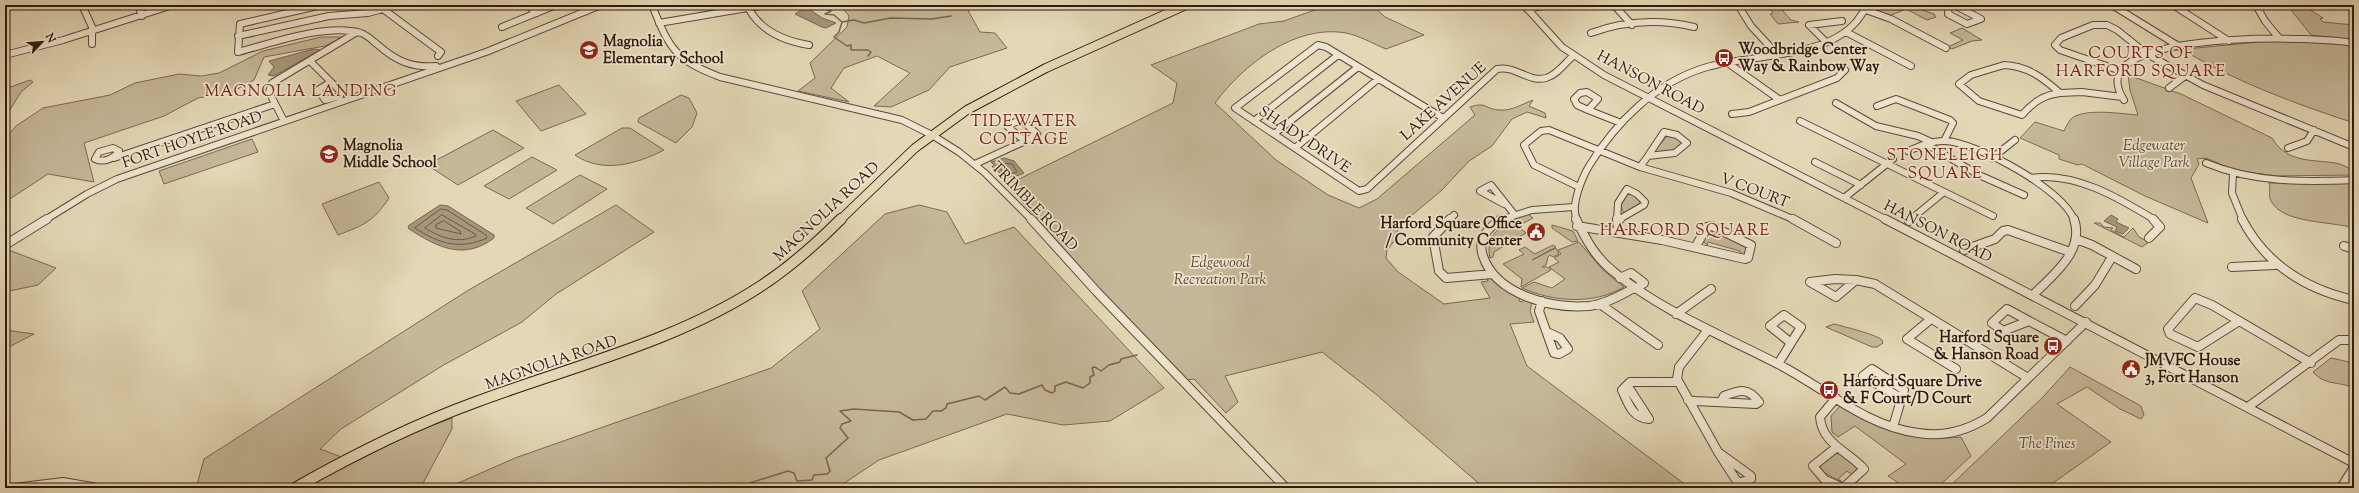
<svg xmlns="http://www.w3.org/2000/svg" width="2359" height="493" viewBox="0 0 2359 493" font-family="'Sorts Mill Goudy',serif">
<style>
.green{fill:#c5b798;stroke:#7c6852}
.water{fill:#a7967c;stroke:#796450}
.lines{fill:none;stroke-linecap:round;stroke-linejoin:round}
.shore{stroke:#6d5744;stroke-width:1}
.stream{stroke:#796450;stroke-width:1.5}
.minor-far1-casing{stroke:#5f4837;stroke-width:8}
.minor-casing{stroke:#5f4837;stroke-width:10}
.major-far1-casing{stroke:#33180d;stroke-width:10}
.major-casing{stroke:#33180d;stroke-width:12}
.minor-far1{stroke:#ede5cf;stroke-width:6}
.minor{stroke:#ede5cf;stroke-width:8}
.major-far1{stroke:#e3d7b5;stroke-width:8}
.major{stroke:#e3d7b5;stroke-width:10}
.labels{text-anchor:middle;stroke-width:3.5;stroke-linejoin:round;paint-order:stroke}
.poi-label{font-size:15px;font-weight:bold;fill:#33180d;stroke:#ede5cf;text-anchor:start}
.street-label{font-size:15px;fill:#33180d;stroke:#ede5cf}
.park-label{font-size:15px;font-style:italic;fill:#5f4837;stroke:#ede5cf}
.neighbourhood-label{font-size:16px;letter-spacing:1px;fill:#7a1f14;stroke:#ede5cf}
</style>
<rect width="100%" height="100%" fill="#e3d7b5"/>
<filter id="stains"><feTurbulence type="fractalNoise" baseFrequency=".005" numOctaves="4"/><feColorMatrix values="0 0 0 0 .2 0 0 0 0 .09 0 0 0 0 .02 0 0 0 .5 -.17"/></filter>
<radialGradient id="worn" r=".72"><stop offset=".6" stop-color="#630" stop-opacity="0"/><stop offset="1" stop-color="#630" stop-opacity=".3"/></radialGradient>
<!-- green -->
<path class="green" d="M840 5H973L966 7 980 32 995 33 1007 48 950 67 929 90 891 107 874 106 910 73 877 56 844 68 831 88 849 102 798 91 815 78 810 63 847 27 849 16Z
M1338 5H1372L1385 17 1424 35 1386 49C1374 44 1360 36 1346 33 1295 24 1243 65 1215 103L1276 160 1328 195 1359 208 1377 199 1475 115 1470 107C1487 101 1486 110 1500 110 1512 111 1522 104 1533 100L1529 106 1545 113 1546 118 1527 112 1512 119 1492 146 1469 161 1442 190 1399 226 1395 240 1387 250 1386 258 1398 272 1444 304 1490 298 1481 282 1488 281 1487 277H1490L1507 290 1521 297 1519 301 1522 302 1524 299 1532 302 1530 311 1534 322 1510 324 1527 366 1690 488H1484L1377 395 1322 352 1225 376 1238 402 1226 413 1194 379 1187 380 1107 297 1007 185 1173 103 1177 83 1151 65 1259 24 1284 21 1320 8Z
M1766 5H1792L1794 9 1782 10 1791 20 1799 22 1778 24 1770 14 1773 13Z
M1875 5H1908L1934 14 1936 17 1927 20 1906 9 1889 16 1872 10Z
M2287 5H2308L2304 6 2323 18 2320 19 2323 22 2354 25V40L2311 35Z
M1962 28 1982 40 1972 41 1952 49 1948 47 1963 40 1950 33Z
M321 37H343L325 46 264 57 254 80 232 92 198 98 164 116 84 143 94 182 48 174 5 202V139L16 126 43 108 110 95 135 83 179 74 201 76 219 73 263 51Z
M2279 40 2354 45V123C2296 104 2239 83 2186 52V49Z
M2128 75 2181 94 2272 138C2293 175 2342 150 2354 175L2274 176 2234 170 2206 158 2197 159 2199 164 2191 178 2208 223 2145 196 2082 164 2078 165 2059 159V155L2020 138 2035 122 2064 131C2066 127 2068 123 2070 120 2081 107 2123 114 2138 115L2130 90Z
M30 80 33 82 21 92 5 118V89Z
M559 85 586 114 541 131 516 101Z
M681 95 689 98 697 113 692 127 676 143 638 122 639 118Z
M622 128H630L664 150C637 164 602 174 575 155Z
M493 130 524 148 458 185 427 165Z
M1669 134 1684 142 1678 150 1652 154Z
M252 139 258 152 164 184 159 171Z
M532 157 557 170 509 199 484 186Z
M580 175 607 189 553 224 526 208Z
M379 182 389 198C373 222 364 225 338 235L322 204Z
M2354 182V228C2331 221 2283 224 2271 201 2268 196 2271 189 2269 183Z
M1627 194 1633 195 1641 203 1624 213 1622 210 1621 202Z
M616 205 654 232 556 294 522 322 442 366 341 429 320 449 355 462 409 434 452 418V429L422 485 436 488H196L204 459 467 291Z
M919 205 947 212 965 244 1014 227 1164 388 1110 421 1063 425 1007 414 879 460 837 488H447L515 458 771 368 820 329 802 291 885 214Z
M1528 214 1533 218 1518 226 1526 233 1494 252 1493 257 1490 258C1484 232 1506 222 1528 214Z
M2094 223H2100L2104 227 2113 228 2111 230 2124 237 2133 228 2139 237 2149 242 2142 247Z
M1552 225 1573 231 1578 241 1572 242 1552 228Z
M1711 230H1716L1715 232 1748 245 1745 254 1741 255 1740 251 1708 242 1707 245 1703 241Z
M1579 242 1603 270 1624 287C1594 305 1553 302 1522 288L1534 282 1552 288 1565 279 1549 267 1559 262 1554 258 1561 254 1558 250Z
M1553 245 1556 247 1532 260 1556 248 1559 254 1553 257 1550 255 1548 257 1546 265 1542 267H1547L1551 270 1521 287 1522 279 1503 264 1524 254 1519 250 1525 247 1535 254Z
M6 249 56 268 38 285 5 292Z
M1834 324C1842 326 1878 335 1882 340L1883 343 1877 347H1872L1826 327Z
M5 330 34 334 5 349Z
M2331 358 2354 363V388C2339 381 2325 386 2313 372Z
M2070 367 2141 406 2144 415 2141 419 2120 409 2087 387 2057 404 2111 442 2046 488H1948L2043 397Z
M1841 405C1883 423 1913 443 1961 437L1971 456 1937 488H1906L1888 476 1906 464 1855 426 1838 437 1832 432 1831 416Z
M1839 453 1858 469 1852 475 1847 471 1838 479 1842 482 1821 471 1820 466 1835 454Z"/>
<!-- water -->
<path class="water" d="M806 7 822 18 836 23 826 28 822 27 795 14Z
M314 49 320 50 274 76 268 75 274 67 269 61Z
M1004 158 1014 161 1024 173C1010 180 1004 177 992 167L994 165 991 162Z
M440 205 448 206 494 235V238C464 261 437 247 409 229L408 226Z
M2111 215 2118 219 2116 222 2129 228 2123 234 2115 231 2117 227 2104 221Z"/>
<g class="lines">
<!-- shore -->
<path class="shore" d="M999 163 1012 164 1017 172C1009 176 1004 172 998 167Z
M441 209 447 210 486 235 487 238C460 250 439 244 415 228Z
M442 215 475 234 476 236C458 244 441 238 425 228Z
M444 221 460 231 461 234 436 228V225Z"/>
<!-- stream -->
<path class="stream" d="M817 5 831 11 825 14 834 15 842 22
M842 22 854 20 864 23 891 18 932 19 951 16
M842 22 839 32 834 37 847 46 851 45V50H868L871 52 868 56
M734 488 788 471 794 473 797 481 812 480 814 475 827 474 830 471 826 458 848 438 840 428 842 424 851 421 840 411 854 409 899 412 913 420 926 419 933 411H941L946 408 947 404 979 396 985 400 1005 387 1010 393 1019 394 1042 385 1045 390 1052 393 1055 391V386L1066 382 1083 388 1090 383V377L1094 375 1092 368 1095 367 1101 371 1109 365 1120 362 1121 359 1137 355"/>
<defs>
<path id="minor-far1" d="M82 5 92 27V44
M138 5 142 16
M322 5 240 24 238 52C273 43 325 23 361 33 367 35 373 41 378 45 396 61 412 68 436 66
M527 5 537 13
M652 5C669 48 675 60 720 77L902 120 932 135 959 152 985 173 1032 220
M1524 5 1562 47 1604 75 1887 220
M1614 5 1632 25
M1738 5 1751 26 1776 53
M1949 5 1948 14 1967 24 1981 19 1954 5
M2112 5 2180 47
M2173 5 2229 41
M2256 5 2265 21 2279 38
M2348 5 2354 11
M749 9C761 31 785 41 809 45
M1527 9 1547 5
M1866 10 1891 19 1946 48
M659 23 765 5
M502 27 556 5
M1846 32 1911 66
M1591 33C1624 21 1660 19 1694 27
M238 36 329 16 368 13 383 9 441 52 438 56
M1826 42 1809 25 1842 21
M5 55 63 40 173 5
M310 61 331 82
M1725 61 1780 100
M2004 65C2028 66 2043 78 2060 93 2044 95 2033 102 2022 115L1979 101 1959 84 1971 75Z
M2121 71 2060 50 2055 45 2061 38 2093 25H2107L2117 30 2147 54 2203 85 2354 147
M331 82 341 92 340 96 325 100 318 90Z
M2169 88 2185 76
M1587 92 1598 99 1588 110 1577 105 1574 99 1580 93Z
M2060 93 2082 92 2122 97
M2124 100C2118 91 2114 78 2122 69 2152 33 2310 36 2354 43
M1836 103 1876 126 1918 136 1931 142
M1877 106 1896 99 1950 120 1953 123 1944 141
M1588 110 1621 123
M1732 114 1749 112 1837 78 1845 70
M1443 118 1326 47 1318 45 1235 108 1359 191 1367 189 1497 69C1515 65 1529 83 1546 78 1557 75 1565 63 1573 56
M284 121 269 92 272 83 357 32
M1254 121 1338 55
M1800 121 1993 216
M1664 132 1677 135 1687 143 1675 153 1648 156Z
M1274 134 1358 67
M1926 144 1979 175 2024 195
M113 148 119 151C113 159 104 163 95 159L99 152Z
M1295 148 1378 79
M2288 148 2307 141 2314 130
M1908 151C1920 146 1933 140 1946 141 1978 143 2064 190 2074 220
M114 158 275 104
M1992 158 2015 140
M1815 162 1861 185
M2206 163C2254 183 2303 182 2354 180
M975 164 1034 137 1037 134 1024 122H1015L1008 127 1025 141
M1640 167 1648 156
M2233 173 2232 193 2243 220
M2031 178C2074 171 2119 198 2155 220
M1579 187 1534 165 1524 145 1541 131 1549 130 1640 167 1731 193 1795 220
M1844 198 1893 159
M1504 204 1480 191 1491 185 1514 214
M45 220 87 194 117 179 486 52 601 5
M1449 220 1454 215
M1500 220 1532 210 1574 207
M1577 220C1570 206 1582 178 1589 166 1616 122 1656 82 1707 67 1751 54 1824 59 1856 22 1860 17 1864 11 1868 5
M1617 220 1618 203 1627 189 1637 194 1645 202 1644 205 1618 220
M1910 220 1944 192"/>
<path id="minor" d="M1031 219 1097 292 1286 488
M1450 219 1433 237 1439 271 1446 278 1493 274
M1501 219C1488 228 1477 239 1483 256 1496 295 1552 309 1589 306 1605 304 1620 296 1634 288
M1576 219C1586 240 1596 258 1614 272 1663 312 1722 335 1778 364 1823 387 1865 426 1918 433 1943 437 1966 431 1987 418L2086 322
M1617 219 1618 232
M1793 219 1836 243
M1885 219 2354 463
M2242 219C2266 265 2305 289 2354 300
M1618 220 1620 219
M1909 221 1911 219
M1577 226 1662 240 1745 259 1748 258 1751 245 1712 226 1707 227 1696 246
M2149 238 2160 227 2153 219
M2076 239 2092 245 2136 269
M5 245 47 219
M2344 246 2354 249
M1964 250 1995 239 2003 231 2008 230 2070 252
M2232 267 2275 265
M1620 278 1631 273 1644 283 1636 289
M1835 279 1856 280 1836 297 1810 282Z
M1856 280 1875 284 2028 378
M2033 295C2053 275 2085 251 2074 219
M1542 301 1539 311 1554 353 1559 354 1568 349 1560 338 1547 332
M1600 304 1658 345
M2075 306 2095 285 2112 257
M2007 309 2029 321 2003 331 1992 323Z
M1676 314 1711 289
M1784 315 1801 327 1791 343 1770 326Z
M1931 319 1907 339 1956 369
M2029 321 2067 341
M2239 321 2198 347 2170 334 2168 329 2195 298 2212 305 2311 363
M1708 330 1679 367 1677 379 1718 452
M1778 364 1791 343
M1627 385 1649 419C1632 418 1628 403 1622 390Z
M1627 385 1630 382H1678
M1836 398 1820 417C1822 444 1848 451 1864 469L1843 488
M1688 400 1695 401 1756 404 1759 402C1748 387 1740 390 1724 396L1721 402
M2248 407 2339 340H2354
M1893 427 1904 390 1872 369 1863 376 1901 398
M1837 447 1813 466 1825 480 1843 488
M1718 452 1751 476V479L1738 483Z
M14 488 63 482 97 488
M2341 488 2354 467"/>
<path id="major-far1" d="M840 220 915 148 967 110 1046 68 1186 5"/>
<path id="major" d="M295 488C353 455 413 425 476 402 572 366 674 343 761 286 790 267 816 244 841 219"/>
</defs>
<!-- minor-far1 casing -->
<use href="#minor-far1" class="minor-far1-casing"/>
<!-- minor casing -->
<use href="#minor" class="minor-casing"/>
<!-- major-far1 casing -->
<use href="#major-far1" class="major-far1-casing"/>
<!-- major casing -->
<use href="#major" class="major-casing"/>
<!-- minor-far1 -->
<use href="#minor-far1" class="minor-far1"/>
<!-- minor -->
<use href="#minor" class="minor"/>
<!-- major-far1 -->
<use href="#major-far1" class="major-far1"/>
<!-- major -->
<use href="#major" class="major"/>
</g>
<!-- icons -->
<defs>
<symbol id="school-disc" viewBox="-11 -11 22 22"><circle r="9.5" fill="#8f2418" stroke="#ede5cf"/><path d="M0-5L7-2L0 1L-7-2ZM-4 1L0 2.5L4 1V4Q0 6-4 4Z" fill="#fff"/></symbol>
<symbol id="bus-disc" viewBox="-11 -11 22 22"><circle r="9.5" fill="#8f2418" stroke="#ede5cf"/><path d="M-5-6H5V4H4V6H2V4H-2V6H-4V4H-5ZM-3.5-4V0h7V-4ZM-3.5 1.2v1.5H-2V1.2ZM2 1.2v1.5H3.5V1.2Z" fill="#fff"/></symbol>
<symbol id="civic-disc" viewBox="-11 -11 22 22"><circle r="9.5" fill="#8f2418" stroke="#ede5cf"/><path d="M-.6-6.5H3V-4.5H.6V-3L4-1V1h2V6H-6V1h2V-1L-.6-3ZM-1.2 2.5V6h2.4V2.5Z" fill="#fff"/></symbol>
</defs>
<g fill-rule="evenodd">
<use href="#school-disc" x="578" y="39" width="22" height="22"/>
<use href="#bus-disc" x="1713" y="47" width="22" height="22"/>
<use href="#school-disc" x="318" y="143" width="22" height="22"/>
<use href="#civic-disc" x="1525" y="221" width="22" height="22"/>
<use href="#bus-disc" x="2042" y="335" width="22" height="22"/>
<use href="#civic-disc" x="2120" y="358" width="22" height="22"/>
<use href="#bus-disc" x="1818" y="379" width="22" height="22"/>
</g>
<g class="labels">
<!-- poi labels -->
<g class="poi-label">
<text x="603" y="46">Magnolia<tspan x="603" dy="17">Elementary School</tspan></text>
<text x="1738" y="54">Woodbridge Center<tspan x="1738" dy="17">Way &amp; Rainbow Way</tspan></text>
<text x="343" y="150">Magnolia<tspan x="343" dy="17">Middle School</tspan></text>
<text x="1522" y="228" text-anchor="end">Harford Square Office<tspan x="1522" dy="17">/ Community Center</tspan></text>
<text x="2039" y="342" text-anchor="end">Harford Square<tspan x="2039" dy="17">&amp; Hanson Road</tspan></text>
<text x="2145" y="365">JMVFC House<tspan x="2145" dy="17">3, Fort Hanson</tspan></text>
<text x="1843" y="386">Harford Square Drive<tspan x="1843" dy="17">&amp; F Court/D Court</tspan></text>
</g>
<!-- street labels -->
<g class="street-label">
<text transform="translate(1651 82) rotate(28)" y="5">HANSON ROAD</text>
<text transform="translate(1443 101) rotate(-42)" y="5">LAKE AVENUE</text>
<text transform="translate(192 139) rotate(-19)" y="5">FORT HOYLE ROAD</text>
<text transform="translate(1305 139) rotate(34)" y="5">SHADY DRIVE</text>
<text transform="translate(1755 190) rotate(21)" y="5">V COURT</text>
<text transform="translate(1035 206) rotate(46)" y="5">TRIMBLE ROAD</text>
<text transform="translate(826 211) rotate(-43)" y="5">MAGNOLIA ROAD</text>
<text transform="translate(1938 231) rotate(27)" y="5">HANSON ROAD</text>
<text transform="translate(551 362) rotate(-19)" y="5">MAGNOLIA ROAD</text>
</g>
<!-- park labels -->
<g class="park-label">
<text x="2154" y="150">Edgewater<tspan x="2154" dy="17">Village Park</tspan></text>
<text x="1220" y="267">Edgewood<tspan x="1220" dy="17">Recreation Park</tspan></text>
<text x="2047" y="448">The Pines</text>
</g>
<!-- neighbourhood labels -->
<g class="neighbourhood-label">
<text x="2141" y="58">COURTS OF<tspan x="2141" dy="18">HARFORD SQUARE</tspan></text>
<text x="301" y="96">MAGNOLIA LANDING</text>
<text x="1024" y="126">TIDEWATER<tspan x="1024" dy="18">COTTAGE</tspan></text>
<text x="1945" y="160">STONELEIGH<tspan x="1945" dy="18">SQUARE</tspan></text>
<text x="1685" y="235">HARFORD SQUARE</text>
</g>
</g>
<!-- margin -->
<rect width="2359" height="493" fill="none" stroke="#e3d7b5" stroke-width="20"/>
<rect x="6" y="6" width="2347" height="481" fill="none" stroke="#33180d" stroke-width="2"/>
<rect x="10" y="10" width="2339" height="473" fill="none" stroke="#33180d"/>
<!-- north arrow -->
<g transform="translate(42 42) rotate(64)" stroke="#ede5cf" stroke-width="3" paint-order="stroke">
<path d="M0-3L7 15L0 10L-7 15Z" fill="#33180d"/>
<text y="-6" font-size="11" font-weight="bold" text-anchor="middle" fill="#33180d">N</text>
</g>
<rect width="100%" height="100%" filter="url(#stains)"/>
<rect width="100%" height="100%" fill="url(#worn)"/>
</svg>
